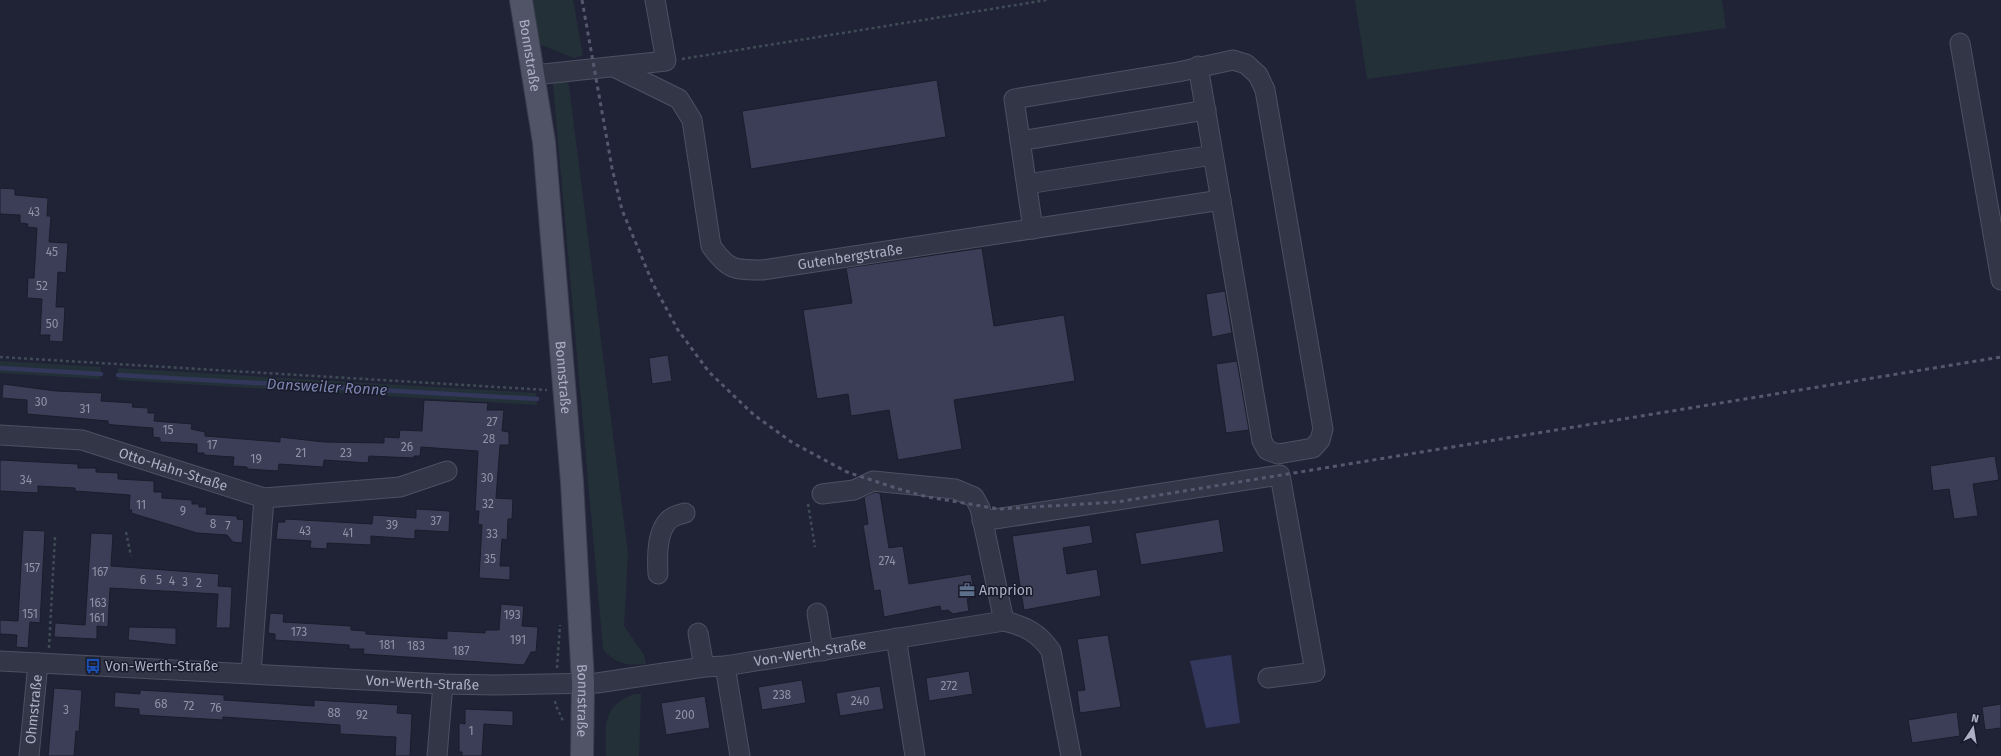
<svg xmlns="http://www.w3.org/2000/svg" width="2001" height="756" viewBox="0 0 2001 756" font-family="'Fira Sans',sans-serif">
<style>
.green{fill:#233038}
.water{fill:#32375b}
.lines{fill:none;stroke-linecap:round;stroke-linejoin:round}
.stream{stroke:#32375b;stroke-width:4.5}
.building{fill:#3b3e56;stroke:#1b1d2d}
.minor-casing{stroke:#4e5062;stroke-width:21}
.major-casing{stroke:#3d3f50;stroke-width:24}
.path{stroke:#3f4c55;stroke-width:2.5;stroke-dasharray:3 3;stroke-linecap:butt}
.minor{stroke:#333647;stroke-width:19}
.major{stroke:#515467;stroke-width:22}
.rail{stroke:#55586e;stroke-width:3;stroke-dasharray:4 4;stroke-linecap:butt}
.labels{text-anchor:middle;stroke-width:3;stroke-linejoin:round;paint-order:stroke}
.number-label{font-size:12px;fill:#9093a8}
.street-label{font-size:14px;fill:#adafc4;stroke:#191b2b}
.poi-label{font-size:14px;fill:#adafc4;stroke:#191b2b;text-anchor:start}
.water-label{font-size:15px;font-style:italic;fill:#7d85b1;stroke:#191b2b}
</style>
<rect width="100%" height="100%" fill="#202336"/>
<!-- green -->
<path class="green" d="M531 0H573L583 55 574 58 539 44Z
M1355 0H1722L1726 28 1367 79Z
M567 71 628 554 624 626 644 655 646 664C628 666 615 664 603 649L552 73Z
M0 361 101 367 100 379 0 373Z
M118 368 536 393 537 405 118 380Z
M635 694H641L639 756H606C606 725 601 706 635 694Z"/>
<!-- water -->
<path class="water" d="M1231 655 1240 723 1206 728 1190 661Z"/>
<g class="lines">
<!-- stream -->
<path class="stream" d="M0 368 101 374
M118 375 537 399"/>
</g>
<!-- building -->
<path class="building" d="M937 80 946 137 751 169 742 111Z
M0 188 15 189V195L48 198 47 216H51L49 242 68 243 66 273 58 272 56 307H65L63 342 49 341 50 335H40L42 299 27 298 28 278H34L37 228 27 227 28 224 20 223V215L0 214Z
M982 248 994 326 1064 315 1075 381 954 400 962 449 898 460 889 410 851 416 848 394 817 399 803 310 852 303 846 268Z
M1225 291 1232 333 1212 337 1206 294Z
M668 355 672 381 652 384 649 358Z
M1237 361 1249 430 1226 433 1216 364Z
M3 384 56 391 102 393 101 401 133 403 132 407 148 408V413H155L154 421 192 424 191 429 205 432V436L280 442V437L324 442 384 443V437L399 438 400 430 422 431 424 400 488 403 487 410H504L502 431 509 432V445H500L496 498 513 499 512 519H508L507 540 502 539 500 566H510V580L479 578 482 525 478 524 479 511H475L478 451 421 447 420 456H414V458L369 456 368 463 324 460 323 467 279 464 278 471 247 469V467L233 466 234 457 204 455V453H197V444L160 442V438L153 437V428L114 425 108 424V421L27 414V400L2 398Z
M1995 456 1999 480 1973 484 1978 516 1954 519 1949 489 1933 491 1930 466Z
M0 460 78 464V468H96V472L118 473V479L154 481V492H162V498L192 500V504H199V507H207L206 514 237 516V519L244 520 242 543 233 542 227 535 197 533 131 513 132 510H129L130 495 75 491V488L38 486V493L0 491Z
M875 492 880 493 889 548 903 546 909 584 971 574 975 597 967 599 969 611 953 614 948 610 941 611 940 606 884 617 880 590 874 591 863 525 868 524 864 497Z
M416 509 450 511 449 532 415 530V539L371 536V545L327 543V549L310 548 311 541 276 539 278 522H285V519L372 524 373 515 416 518Z
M1219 519 1224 552 1141 565 1135 533Z
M1090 525 1093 543 1063 548 1067 574 1097 569 1101 596 1024 610 1012 536Z
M23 530 45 531 40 623 30 622 28 648 16 647 17 635 0 634V620L18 621Z
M91 533 113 534 111 566 219 574 218 586 232 587 230 628H216L218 594 110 588 108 627 97 626V639L54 637 55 623 85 625Z
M501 604 524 606 522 626 538 627 536 652H531L524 665 363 654 364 649H349V645L275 640V634L268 633 270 613 284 614 283 622 351 626V630L366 631V634L447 639V631L485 633V630H499Z
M129 627 176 628V645L128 640Z
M1108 635 1121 707 1080 713 1077 691 1085 690 1077 639Z
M969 671 973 694 929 701 926 678Z
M802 680 806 703 762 710 758 687Z
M880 686 884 709 840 716 836 693Z
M54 688 82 690 79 732 76 731 74 756H48Z
M140 690 224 695V700L314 706V700L398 705 397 713 412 714 410 756H395L396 737 340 734V725L223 717V720L139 715V709L114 707 115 692 140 694Z
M705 696 710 728 666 735 661 703Z
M2001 704V728L1985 730 1982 707Z
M465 709 513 711V726L484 724 482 756H462V752H459V723L465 724Z
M1957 712 1960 736 1912 743 1908 720Z"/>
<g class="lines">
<defs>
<g id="minor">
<path d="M1960 43 2001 280"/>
<path id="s1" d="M614 67 679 99 692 120 711 246C728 270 734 270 762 270L1221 200"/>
<path d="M534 75 666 61 655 0"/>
<path d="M1020 141 1206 110"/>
<path d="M1027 184 1213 155"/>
<path d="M1033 229 1014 99 1178 72 1233 60 1246 64 1258 75 1265 90 1323 429 1320 440 1313 448 1278 454 1267 450 1262 441 1198 66"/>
<path id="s2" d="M0 435 82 440 264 498 400 487 447 471"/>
<path d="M822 494 854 490 873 481 955 489 974 497 980 508 1004 621C1025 626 1039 633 1051 651L1071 756"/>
<path d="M982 521 1280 475 1315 672 1268 678"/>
<path d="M658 574C657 558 656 527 673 517 676 515 681 514 685 513"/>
<path d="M817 613 823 651"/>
<path d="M698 633 704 667"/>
<path d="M896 638 915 756"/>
<path id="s3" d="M0 661 443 684 495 685 597 683 704 667 725 666 1004 621"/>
<path d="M725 666 740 756"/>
<path d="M251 673 264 498"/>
<path id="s4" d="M29 756 38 663"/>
<path d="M437 756 443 684"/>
</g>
<g id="major">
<path id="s5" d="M521 0 544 142 572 482 583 683 582 756"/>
</g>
</defs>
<!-- minor casing -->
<use href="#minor" class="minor-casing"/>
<!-- major casing -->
<use href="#major" class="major-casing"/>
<!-- path -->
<path class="path" d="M682 59 1047 0
M0 357 547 390
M808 504 815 547
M126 532 131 556
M49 648 55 537
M557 668 560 625
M555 701C556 709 561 714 563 722"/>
<!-- minor -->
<use href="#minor" class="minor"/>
<!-- major -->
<use href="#major" class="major"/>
<!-- rail -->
<path class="rail" d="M582 0 612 168 622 210 638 248 653 284 678 330 709 372 754 415 793 443 847 472 902 490 928 497 999 509 1117 502 2001 357"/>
</g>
<!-- icons -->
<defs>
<symbol id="office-bare" viewBox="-9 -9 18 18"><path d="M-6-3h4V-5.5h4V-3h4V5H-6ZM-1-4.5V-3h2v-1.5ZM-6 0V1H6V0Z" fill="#5c6f8a" stroke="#191b2b" stroke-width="2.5" paint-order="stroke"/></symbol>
<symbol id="bus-bare" viewBox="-9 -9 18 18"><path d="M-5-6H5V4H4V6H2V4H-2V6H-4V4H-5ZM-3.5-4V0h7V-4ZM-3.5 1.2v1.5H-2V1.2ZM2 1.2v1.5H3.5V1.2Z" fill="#1a4fb4" stroke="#191b2b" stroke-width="2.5" paint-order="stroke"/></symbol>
</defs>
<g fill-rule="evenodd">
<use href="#office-bare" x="956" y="579" width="22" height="22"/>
<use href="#bus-bare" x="82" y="655" width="22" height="22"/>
</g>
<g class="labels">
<!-- number labels -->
<g class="number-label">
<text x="34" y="216">43</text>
<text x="52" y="256">45</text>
<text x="42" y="290">52</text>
<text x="52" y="328">50</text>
<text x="41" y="406">30</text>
<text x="85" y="413">31</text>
<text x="492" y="426">27</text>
<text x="168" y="434">15</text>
<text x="489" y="443">28</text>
<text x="212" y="449">17</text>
<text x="407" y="451">26</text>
<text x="301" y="457">21</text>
<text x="346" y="457">23</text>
<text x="256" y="463">19</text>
<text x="487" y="482">30</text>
<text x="26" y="484">34</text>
<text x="488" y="508">32</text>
<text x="141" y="509">11</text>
<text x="183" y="515">9</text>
<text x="436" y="525">37</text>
<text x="213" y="528">8</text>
<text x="392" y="529">39</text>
<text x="228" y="530">7</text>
<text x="305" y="535">43</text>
<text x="348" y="537">41</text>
<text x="492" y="538">33</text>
<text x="490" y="563">35</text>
<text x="887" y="565">274</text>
<text x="32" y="572">157</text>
<text x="100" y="576">167</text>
<text x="143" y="584">6</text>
<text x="159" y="584">5</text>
<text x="172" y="585">4</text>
<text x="185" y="586">3</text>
<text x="199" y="587">2</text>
<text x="98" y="607">163</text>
<text x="30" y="618">151</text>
<text x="512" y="619">193</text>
<text x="97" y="622">161</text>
<text x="299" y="636">173</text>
<text x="518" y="644">191</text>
<text x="387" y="649">181</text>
<text x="416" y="650">183</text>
<text x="461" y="655">187</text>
<text x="949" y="690">272</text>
<text x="782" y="699">238</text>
<text x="860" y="705">240</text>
<text x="161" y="708">68</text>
<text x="189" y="710">72</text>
<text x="216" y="712">76</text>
<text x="66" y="714">3</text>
<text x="334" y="717">88</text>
<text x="362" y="719">92</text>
<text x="685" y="719">200</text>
<text x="471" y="735">1</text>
</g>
<!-- street labels -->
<g class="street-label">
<text dy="5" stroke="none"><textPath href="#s5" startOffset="56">Bonnstraße</textPath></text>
<text dy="5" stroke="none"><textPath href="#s1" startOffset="374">Gutenbergstraße</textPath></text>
<text dy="5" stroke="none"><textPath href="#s5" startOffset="380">Bonnstraße</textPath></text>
<text dy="5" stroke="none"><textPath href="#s2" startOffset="178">Otto-Hahn-Straße</textPath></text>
<text dy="5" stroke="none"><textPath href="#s3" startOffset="813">Von-Werth-Straße</textPath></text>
<text dy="5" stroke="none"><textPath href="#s3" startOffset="423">Von-Werth-Straße</textPath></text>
<text dy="5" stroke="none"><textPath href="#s5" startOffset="704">Bonnstraße</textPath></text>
<text dy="5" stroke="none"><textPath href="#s4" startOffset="47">Ohmstraße</textPath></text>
</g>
<!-- poi labels -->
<g class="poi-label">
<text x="979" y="595">Amprion</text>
<text x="105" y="671">Von-Werth-Straße</text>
</g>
<!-- water labels -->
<g class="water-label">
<text transform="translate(327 387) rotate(3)" y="5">Dansweiler Ronne</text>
</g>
</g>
<!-- north arrow -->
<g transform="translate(1973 728) rotate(12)" stroke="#191b2b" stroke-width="3" paint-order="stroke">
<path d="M0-3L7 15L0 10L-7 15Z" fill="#adafc4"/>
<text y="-6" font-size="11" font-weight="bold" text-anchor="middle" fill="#adafc4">N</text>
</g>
</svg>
